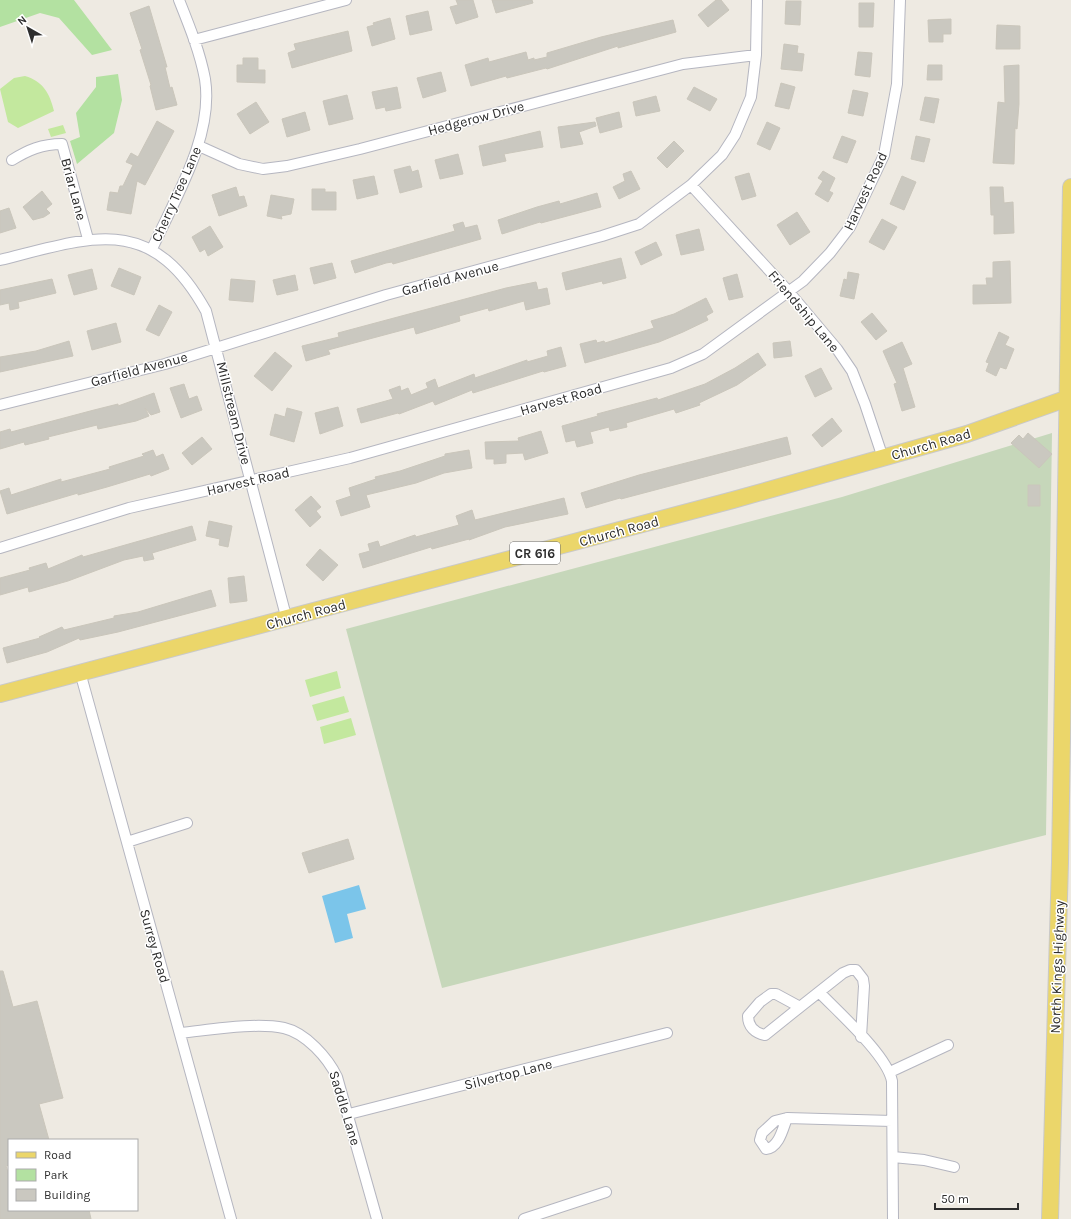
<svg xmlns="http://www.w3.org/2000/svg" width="1071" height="1219" viewBox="0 0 1071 1219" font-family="Karla,sans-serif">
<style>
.green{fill:#b3e1a1}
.cemetery{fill:#c6d7ba}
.pitch{fill:#c3e89e}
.water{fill:#7bc5ea}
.building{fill:#cac8c0;stroke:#cac6bb}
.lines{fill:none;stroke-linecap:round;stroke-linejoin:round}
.minor-casing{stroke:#b5b6c0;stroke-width:12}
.primary-casing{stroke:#c9c9c9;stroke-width:18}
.minor{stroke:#fff;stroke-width:10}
.primary{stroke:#ebd66a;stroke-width:16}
.labels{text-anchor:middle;stroke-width:3;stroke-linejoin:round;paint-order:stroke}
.shield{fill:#fff;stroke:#6d6d6d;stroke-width:1}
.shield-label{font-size:13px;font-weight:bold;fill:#2e2e2e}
.street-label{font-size:14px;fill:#2e2e2e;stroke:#fff}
</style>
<rect width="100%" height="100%" fill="#eeeae2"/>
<!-- green -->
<path class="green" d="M0 0H74L112 50 92 55 59 18 40 13 0 27Z
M118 74 122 100 114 133 77 164 70 141 80 137 76 113 96 87V77Z"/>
<!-- cemetery -->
<path class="cemetery" d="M1052 433 1046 835 442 988 346 629 842 497Z"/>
<!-- pitch -->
<path class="pitch" d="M25 76C43 81 50 94 54 111L18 128 8 122 0 89 14 78Z
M63 125 66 133 51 137 48 129Z
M337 671 341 688 310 697 305 680Z
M344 696 349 712 317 721 312 705Z
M351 718 356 735 324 744 320 727Z"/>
<!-- water -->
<path class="water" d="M359 885 366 909 347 914 353 938 335 943 322 896Z"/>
<!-- building -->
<path class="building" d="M456 0H473L478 17 456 24 450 7 458 5Z
M492 0H532L533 3 496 13Z
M716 0H721L729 10 708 27 698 15Z
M786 1H801L800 25 785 24Z
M859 3H874L873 27H859Z
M149 6 167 67H165L170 88 172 87 177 105 156 110 150 86 151 85 140 50 142 49 130 13Z
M428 11 432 30 410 35 406 16Z
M390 18 395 39 372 46 367 27 374 25 373 23Z
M951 19V34H943V42H929L928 20Z
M673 20 676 32 618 48V46L547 69 546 68 507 78 506 76 471 86 465 65 488 58 489 62 526 52 528 60 534 58V60L547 57V53L601 37Z
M997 25 1020 26V49H996Z
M348 31 352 51 292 68 288 53 296 50 294 44Z
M784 44 798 46 797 53 804 54 802 71 781 69Z
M858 52 872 53 870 77 855 75Z
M243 58H258V70H265V83L237 82V65H243Z
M928 65H942V80H927Z
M1019 65V104L1017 129 1015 128 1014 164 993 163 998 102 1005 103 1004 66Z
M441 72 446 91 423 98 417 78Z
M781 83 795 87 789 109 775 106Z
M397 87 401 108 386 111 385 107 376 109 372 92Z
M694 87 717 99 710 111 687 99Z
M853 90 868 93 863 116 848 113Z
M347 95 353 119 329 125 323 101Z
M656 96 660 111 636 116 633 102Z
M925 97 939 99 934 123 920 120Z
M256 102 269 122 250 134 237 114Z
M305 112 310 130 287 137 282 119Z
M619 112 622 127 600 133 596 118Z
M157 121 174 131 145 185 137 181 131 214 107 210 110 192 118 193 120 186H123L133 165 126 162 131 153 138 157Z
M595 122 596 126 579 132 583 144 561 148 558 127Z
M767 122 780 128 770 150 757 144Z
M540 131 543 147 504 154 506 161 483 166 479 146Z
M842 136 856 141 847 163 833 158Z
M916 136 930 139 924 162 911 159Z
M674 141 684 151 667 168 657 158Z
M458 154 463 174 440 179 435 160Z
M410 166 412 172 418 170 422 187 400 193 394 170Z
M631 171 640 189 619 199 613 187 625 181 623 174Z
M823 171 835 178 829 191 833 193 828 202 815 194 823 181 818 178Z
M749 173 756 196 742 200 735 177Z
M374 176 378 194 357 199 353 180Z
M902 176 916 182 904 210 890 204Z
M236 187 239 197 244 196 247 206 219 216 212 195Z
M990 187H1003L1004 203 1013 202 1014 233 994 234V215H991Z
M312 189H325V192H336V210H312Z
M42 191 52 204 46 209 50 213 44 217 33 220 23 207Z
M597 193 601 207 541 223 540 222 502 234 498 220 537 207 559 201 560 204Z
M271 195 294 199 291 214 281 216 282 219 267 216Z
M9 208 16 228 0 233V211Z
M797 212 810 232 790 245 777 225Z
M882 219 897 227 884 250 869 242Z
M463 222 465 228 477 225 481 239 393 264 392 262 386 263 355 273 351 261 455 231 453 225Z
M210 226 223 247 208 256 205 249 200 252 192 237Z
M699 229 704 250 681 255 676 235Z
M656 242 662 255 641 265 635 252Z
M621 258 626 278 603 284 602 281 566 290 562 273Z
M1010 261 1011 303 973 304V285H987L986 278H993V262Z
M332 263 336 278 314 284 310 268Z
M119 268 141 277 134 295 111 286Z
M92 269 97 289 74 295 68 275Z
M848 272 859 274 854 299 840 296 844 279 847 280Z
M737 274 743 297 729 300 723 278Z
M295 275 298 290 277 295 273 280Z
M52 279 56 293 18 302 19 308 10 310 9 303 0 305V290Z
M231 279 255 281 253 302 229 300Z
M536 282 538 290 547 288 550 304 526 310 524 301 489 311 488 308 459 316 460 321 416 334 414 327 328 350 330 354 306 361 302 346 339 337 338 333 506 288Z
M706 298 713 312 706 316 708 320 683 332 659 342 585 363 580 344 596 340 597 343 604 341 605 343 654 328 651 321 674 314Z
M159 305 172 312 159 336 146 330Z
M872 313 887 331 876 340 861 322Z
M116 323 121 342 92 350 87 331Z
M999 332 1009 337 1005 345 1014 349 1006 369 1000 367 996 376 986 371 989 363 986 362Z
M69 341 73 356 0 372V357L36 351Z
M790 341 792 356 774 358 773 343Z
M902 342 912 364 903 368 915 407 902 411 894 384 897 383 883 351Z
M561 347 566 366 544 372 543 371 473 393 472 390 435 405 433 401 399 414 398 413 361 423 357 409 393 399 389 390 400 386 401 391 408 388 411 395 428 388 426 383 435 379 438 388 474 374 475 378 527 360V362L548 356 547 351Z
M275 352 292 366 272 391 254 376Z
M758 353 766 365 737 385 699 403 700 405 676 413 674 409 626 423 627 427 610 431 609 427 590 432 593 443 577 447 575 440 566 442 562 426 598 416 597 414 657 398 658 400 705 384 735 368Z
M821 368 832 389 815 397 805 376Z
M184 384 189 399 197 396 202 410 181 418 170 388Z
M154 393 160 412 151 415 145 408 149 416 136 421 98 429 97 425 48 437 49 439 25 445 24 442 0 449V432L10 429 11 432 94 410 118 404V406Z
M338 407 343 426 320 434 315 413Z
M287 408 302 412 294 442 270 435 275 414 285 417Z
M832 418 842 431 822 447 812 435Z
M541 431 548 453 525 460 523 453 506 454V463L494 464V459H486L485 442 519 441 518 438Z
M1028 433 1052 454 1039 468 1011 443 1019 435 1023 439Z
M202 437 212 449 192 465 182 453Z
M787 437 791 454 621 499 620 498 586 508 581 493 639 475Z
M153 450 156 457 163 454 169 469 151 476 150 474 107 487 78 495V493L7 514 0 491 9 488 11 495 61 479V482L110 469 109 467 144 456 142 454Z
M469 450 472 468 444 473 416 483 366 495 370 507 341 516 336 501 351 496 349 488 376 479 375 477 400 471 445 456V454Z
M1028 485H1040V506H1028Z
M311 496 321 507 316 511 321 517 310 527 295 510Z
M564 498 568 514 505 527 469 540V539L432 549 431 547 363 568 359 554 370 551 368 544 378 541 380 547 415 535 416 537 459 525 456 516 472 510 475 520Z
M209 521 232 526 228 547 219 545 220 539 206 536Z
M192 526 196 540 152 553 154 559 144 561 143 556 124 560 68 581 29 592 28 587 0 595V578L30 570 29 568 46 563 48 569 82 555 83 557Z
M320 549 338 565 323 581 306 565Z
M244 576 247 601 230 603 228 578Z
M211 590 216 606 118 632 80 640 79 638 47 652 7 663 3 648 40 638 39 637 62 627 64 630 114 618V616L138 612Z
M348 839 354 859 309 873 302 853Z
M0 971H3L13 1007 37 1001 63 1098 39 1104 49 1140H9V1165L6 1166 9 1176V1210H89L91 1219H0Z"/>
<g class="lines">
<defs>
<path id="minor" d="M194 40 346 0
M199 146 239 164 263 169 287 166 360 149 683 64 756 55
M12 160C28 150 42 144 62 144L88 239
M691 185 789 292 837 349 852 371 865 404 883 458
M152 249C175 198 214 136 205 79 200 52 189 25 179 0
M0 260C92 237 151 212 206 311L287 620
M0 405 165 364 386 295 602 236 639 224 691 185 722 155 735 135 751 97 756 55 757 0
M0 548 129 508 350 458 671 368 703 354 803 281 830 253 850 227 884 155 897 84 900 0
M80 672 231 1219
M127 842 187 823
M819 992C838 1012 887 1055 892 1081L893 1219
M771 994H776L800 1007 765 1035C755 1033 748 1027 748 1016L760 1002Z
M800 1007 843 973 850 970H856L863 979 864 986 861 1037
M180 1033C210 1030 255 1022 284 1028 306 1033 328 1058 337 1077L377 1219
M890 1072 948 1045
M349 1114 667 1033
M787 1118 892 1121
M787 1118C783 1128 779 1148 766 1149L760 1140 762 1133 775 1121Z
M893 1157 924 1160 954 1167
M524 1219 606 1192"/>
<path id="primary" d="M0 694 733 500 967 434 1071 397
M1050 1219 1060 862 1071 187"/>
</defs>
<!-- minor casing -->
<use href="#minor" class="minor-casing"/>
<!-- primary casing -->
<use href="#primary" class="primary-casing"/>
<!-- minor -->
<use href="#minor" class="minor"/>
<!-- primary -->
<use href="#primary" class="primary"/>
</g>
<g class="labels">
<!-- shield labels -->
<rect class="shield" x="510" y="542" width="50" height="22" rx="3"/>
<g class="shield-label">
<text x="535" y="558">CR 616</text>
</g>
<!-- street labels -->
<g class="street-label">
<text transform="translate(476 118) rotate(-15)" y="5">Hedgerow Drive</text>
<text transform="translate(74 189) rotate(75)" y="5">Briar Lane</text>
<text transform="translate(865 191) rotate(-65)" y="5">Harvest Road</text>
<text transform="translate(176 194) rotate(-66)" y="5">Cherry Tree Lane</text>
<text transform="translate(450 278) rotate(-15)" y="5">Garfield Avenue</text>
<text transform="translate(804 311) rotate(50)" y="5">Friendship Lane</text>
<text transform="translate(139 369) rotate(-15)" y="5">Garfield Avenue</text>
<text transform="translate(561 399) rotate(-16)" y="5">Harvest Road</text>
<text transform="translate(234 413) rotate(76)" y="5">Millstream Drive</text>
<text transform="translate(931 444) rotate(-16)" y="5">Church Road</text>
<text transform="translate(248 481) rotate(-13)" y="5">Harvest Road</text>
<text transform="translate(619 531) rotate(-15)" y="5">Church Road</text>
<text transform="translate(306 614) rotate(-15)" y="5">Church Road</text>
<text transform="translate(155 946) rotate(74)" y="5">Surrey Road</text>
<text transform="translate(1057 967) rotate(-88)" y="5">North Kings Highway</text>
<text transform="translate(508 1074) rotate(-14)" y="5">Silvertop Lane</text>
<text transform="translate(345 1108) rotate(73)" y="5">Saddle Lane</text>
</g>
</g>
<!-- legend -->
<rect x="8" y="1139" width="130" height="72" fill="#ffffff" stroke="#ababab"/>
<rect x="16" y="1152" width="20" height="6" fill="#ebd66a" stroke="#ababab"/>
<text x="44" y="1159" font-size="12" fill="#2e2e2e">Road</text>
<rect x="16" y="1169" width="20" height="12" fill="#b3e1a1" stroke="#ababab"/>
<text x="44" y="1179" font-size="12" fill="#2e2e2e">Park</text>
<rect x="16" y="1189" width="20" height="12" fill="#cac8c0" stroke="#ababab"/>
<text x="44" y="1199" font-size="12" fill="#2e2e2e">Building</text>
<!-- north arrow -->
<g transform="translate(28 28) rotate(321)" stroke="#ffffff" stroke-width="3" paint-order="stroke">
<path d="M0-3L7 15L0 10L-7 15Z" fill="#2e2e2e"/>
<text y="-6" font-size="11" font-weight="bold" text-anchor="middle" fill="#2e2e2e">N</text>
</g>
<!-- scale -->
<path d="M935 1203v6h83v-6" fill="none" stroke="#2e2e2e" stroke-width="2"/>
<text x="941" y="1203" font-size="12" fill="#2e2e2e" stroke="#ffffff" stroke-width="3" paint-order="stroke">50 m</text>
</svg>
